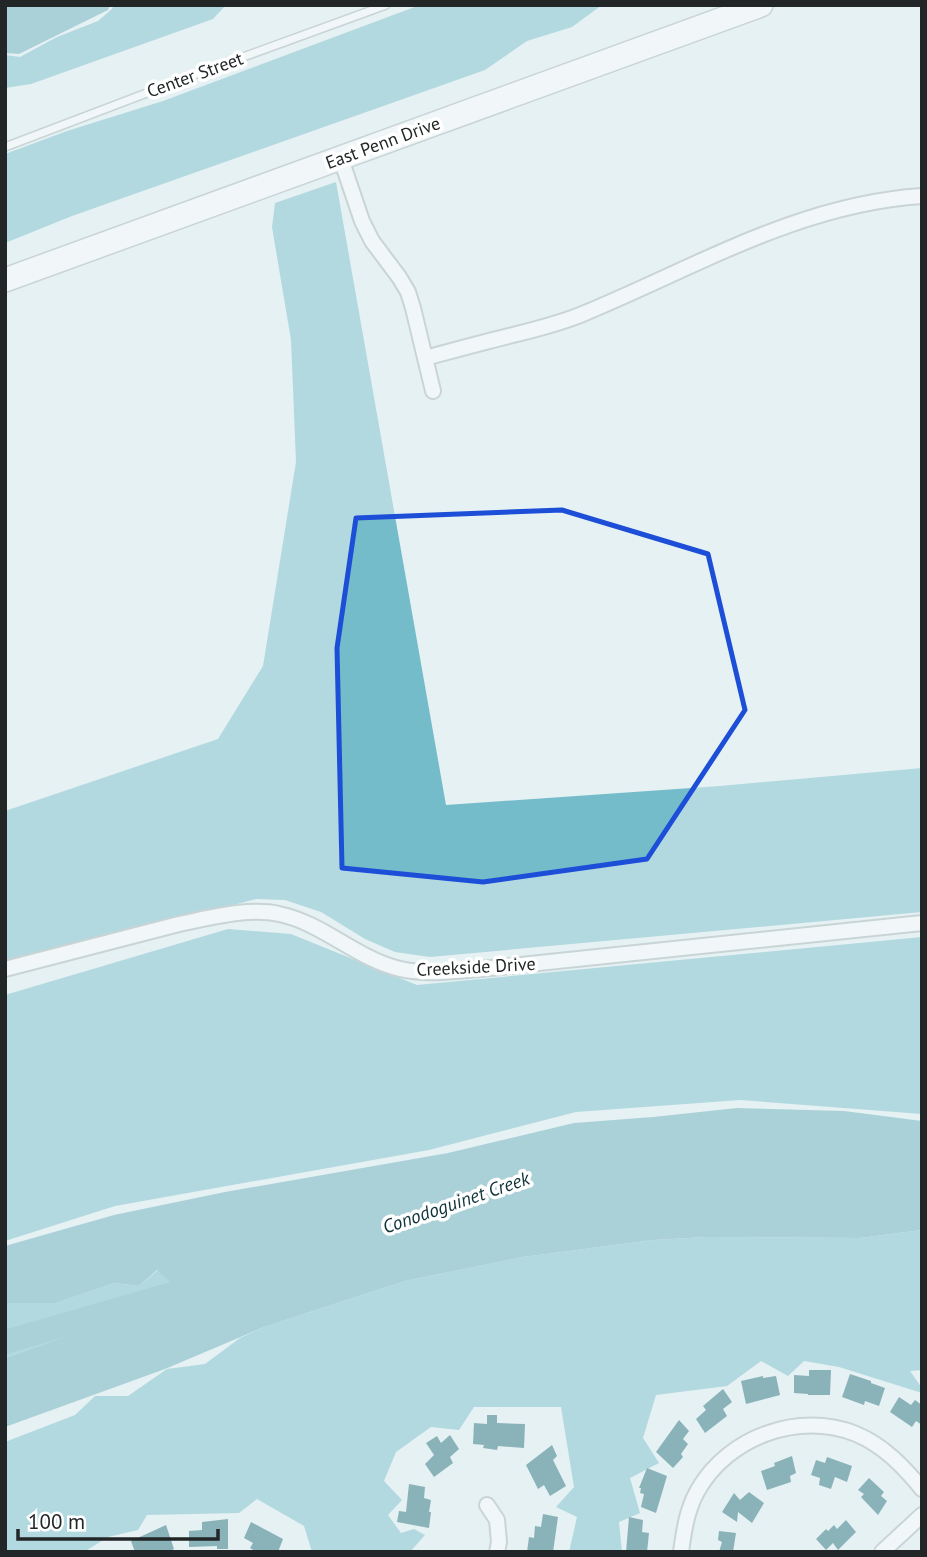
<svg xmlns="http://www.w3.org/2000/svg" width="927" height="1557" viewBox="0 0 927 1557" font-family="'PT Sans',sans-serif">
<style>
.forest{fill:#75bcca}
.water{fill:#64abb9}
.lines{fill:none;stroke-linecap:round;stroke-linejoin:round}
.river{stroke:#64abb9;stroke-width:24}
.building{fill:#1b6874}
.lane-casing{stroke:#a6b2b4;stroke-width:10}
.street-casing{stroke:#a6b2b4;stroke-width:18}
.primary-casing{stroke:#a6b2b4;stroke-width:26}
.lane{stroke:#fff;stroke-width:7}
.street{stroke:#fff;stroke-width:14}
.primary{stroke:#fff;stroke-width:23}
.marked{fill:none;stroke:#1d4ed8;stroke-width:5;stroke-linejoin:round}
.labels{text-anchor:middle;stroke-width:7;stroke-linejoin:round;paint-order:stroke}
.street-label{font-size:18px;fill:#222627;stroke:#fff}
.water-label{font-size:19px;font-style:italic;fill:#0f3339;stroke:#fff}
</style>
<rect width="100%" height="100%" fill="#e5f1f3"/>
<!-- forest -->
<path class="forest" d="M114 5H226L213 19 31 84 5 88V55L20 57 57 37 98 21 112 9Z
M420 5H602L572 27 527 41 485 70 72 216 5 243V154L67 131 163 101Z
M336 182 446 805 720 786 922 768V912L430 957 395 952 365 939 321 912 285 900 256 899 5 965V811L218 739 263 666 296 462 291 340 272 227 275 203Z
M228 929 291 934 417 985 922 937V1114L740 1100 576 1112 429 1150 115 1206 5 1241V995Z
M922 1230V1370L910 1371 922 1388V1393L839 1367 804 1361 788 1376 761 1361 727 1386 656 1395 643 1438 659 1463 630 1478 640 1513 619 1522 622 1552H569L577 1517 556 1507 574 1487 561 1407H474L459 1430 431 1427 396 1452 384 1481 402 1500 388 1515 401 1533 414 1529 425 1535 410 1552H312L304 1526 257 1499 239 1513 147 1515 138 1530 108 1537 84 1552H5V1442L75 1415 95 1396H128L167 1369 205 1364 240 1338 264 1327 405 1281 523 1257 653 1240 707 1237 860 1238Z
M158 1270 172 1283 171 1300 5 1358V1303H56L115 1283 139 1286Z"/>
<!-- water -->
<path class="water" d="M5 5H110L108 10 19 54 5 53Z
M737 1108 844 1111 922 1121V1230L860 1238 707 1237 653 1240 523 1257 405 1281 264 1327 165 1369 5 1427V1358L170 1300 172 1284 157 1270 139 1286 115 1283 56 1303H5V1246L114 1215 225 1192 448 1153 574 1123 653 1117Z"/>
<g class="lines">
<!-- river -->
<path class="river" d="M5 1342 203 1285"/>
</g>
<!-- building -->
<path class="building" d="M809 1370H831L830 1395H808V1394L794 1393V1375L809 1376Z
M850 1374 871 1381V1383L885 1388 879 1406 865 1401 864 1405 842 1397Z
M763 1376V1378L776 1376 780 1395 746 1404 741 1381Z
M723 1389 732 1402 723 1409 727 1416 705 1433 696 1419 706 1410 703 1406Z
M899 1397 911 1405 915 1400 922 1405V1425L916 1421 912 1427 890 1412Z
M487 1415H497V1423L525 1424 524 1448 498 1446 497 1450 483 1448 484 1445 473 1444 474 1423 487 1424Z
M679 1420 689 1431 683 1439 688 1444 681 1454 683 1457 673 1468 656 1452Z
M450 1435 459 1449 450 1457 453 1463 434 1477 425 1464 434 1455 426 1443 437 1436 441 1443Z
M552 1445 557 1456 553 1460 566 1486 550 1496 544 1485 538 1489 526 1465Z
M792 1456 796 1473 790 1476 791 1482 767 1490 761 1471 775 1466 774 1463Z
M827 1457 852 1466 847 1482 835 1477 831 1489 819 1485 820 1478 811 1475 816 1460 825 1463Z
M647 1468 667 1476 656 1513 641 1507 644 1494 640 1493 641 1488H639Z
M869 1478 884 1492 881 1496 887 1501 878 1515 861 1497 864 1494 858 1490Z
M409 1484 425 1487 424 1498 431 1500 429 1512H431L429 1528 397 1522 399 1511 406 1512Z
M749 1492 764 1503 752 1523 738 1512 737 1522 722 1512 734 1493 740 1500Z
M543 1514 558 1517 553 1552H527L529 1537 534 1538 535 1526 541 1527Z
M629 1517 643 1520 642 1532 649 1533 647 1552H626Z
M228 1519V1549H217V1546L189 1547V1531L202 1530V1522Z
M846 1520 856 1532 838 1550 833 1543 826 1550 816 1539 826 1529 828 1531 834 1525 837 1529Z
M251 1522 283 1539 278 1552H257L250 1548 253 1543 244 1538Z
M166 1525 174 1549 168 1552H135L131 1541Z
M719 1531 736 1533 733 1552H719L722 1542 718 1540Z"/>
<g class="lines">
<defs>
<path id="lane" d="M5 147 202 72 386 5"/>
<path id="street" d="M341 159 362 221 372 241 399 277 408 292 413 308 433 391
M425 358C455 350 484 342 513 335 537 329 562 323 585 313 696 267 799 204 922 196
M5 969 179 924C209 918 249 907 279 914 323 923 357 959 400 969 430 976 461 970 491 968L922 923
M487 1505 497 1520 499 1542 497 1552
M681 1552C684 1530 687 1509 698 1490 728 1437 799 1411 856 1434 883 1445 904 1467 922 1489
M882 1552 922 1515"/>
<path id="primary" d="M5 280 761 5"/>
</defs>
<!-- lane casing -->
<use href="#lane" class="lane-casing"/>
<!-- street casing -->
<use href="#street" class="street-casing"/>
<!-- primary casing -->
<use href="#primary" class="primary-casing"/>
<!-- lane -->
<use href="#lane" class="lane"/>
<!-- street -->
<use href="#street" class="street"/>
<!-- primary -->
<use href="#primary" class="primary"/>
</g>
<!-- marked area -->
<path d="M0 0H927V1557H0ZM562 510 708 554 745 710 647 859 483 882 342 868 337 648 356 518Z" fill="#e5f1f3" fill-opacity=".55" fill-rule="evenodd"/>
<path class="marked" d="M562 510 708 554 745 710 647 859 483 882 342 868 337 648 356 518Z"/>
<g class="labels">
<!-- street labels -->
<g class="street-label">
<text transform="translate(195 75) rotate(-20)" y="6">Center Street</text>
<text transform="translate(383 143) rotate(-20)" y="6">East Penn Drive</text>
<text transform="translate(476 967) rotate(-3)" y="6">Creekside Drive</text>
</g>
<!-- water labels -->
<g class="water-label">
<text transform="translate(456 1202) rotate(-19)" y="7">Conodoguinet Creek</text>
</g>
</g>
<!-- border -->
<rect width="927" height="1557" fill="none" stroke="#222627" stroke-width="14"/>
<!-- scale -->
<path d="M18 1529v10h200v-10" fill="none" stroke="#222627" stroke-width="3.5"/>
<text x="28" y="1529" font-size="21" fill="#222627" stroke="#ffffff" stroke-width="5" paint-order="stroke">100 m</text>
</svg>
